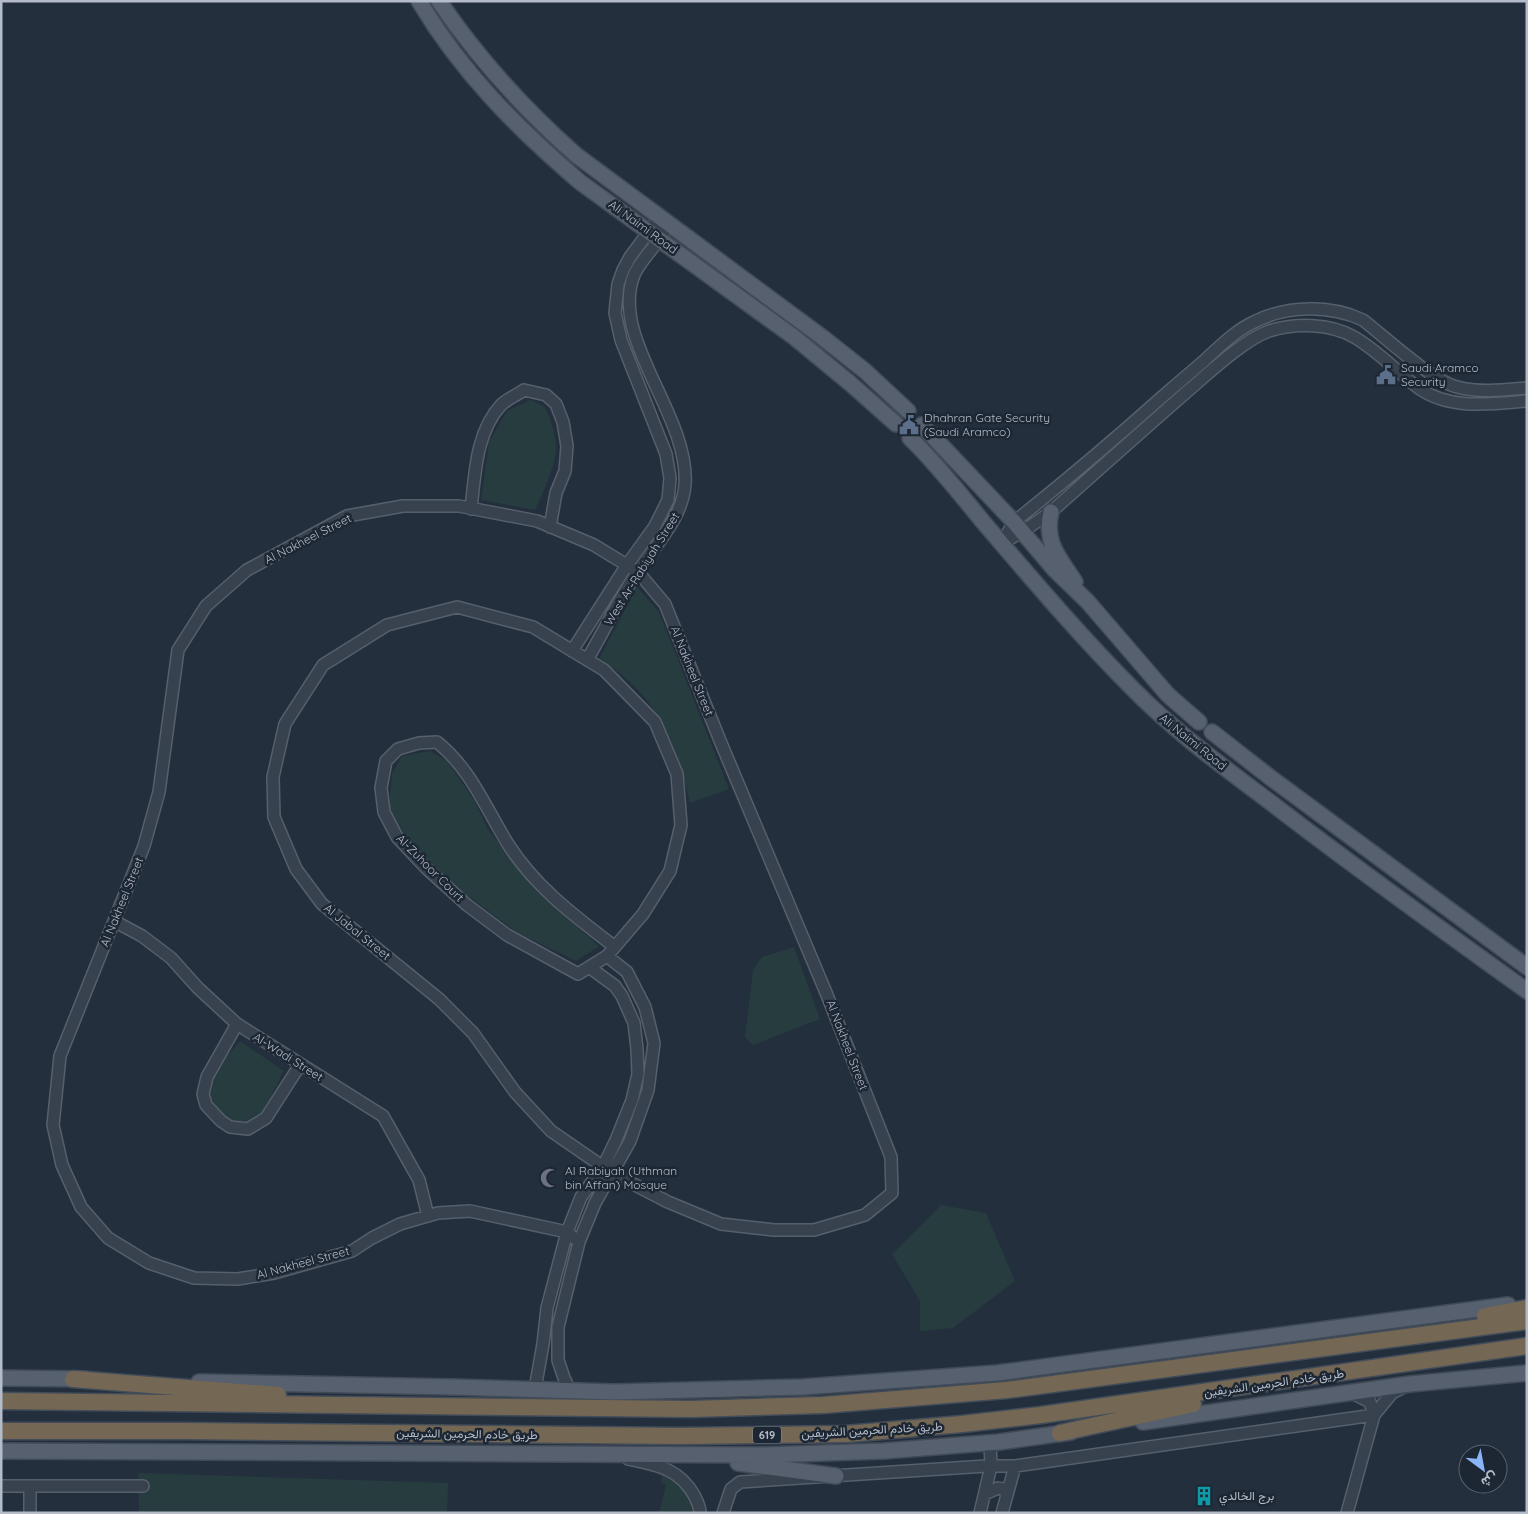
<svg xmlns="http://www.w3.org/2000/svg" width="1528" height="1514" viewBox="0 0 1528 1514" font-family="Quicksand,Vazirmatn,sans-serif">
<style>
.green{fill:#263c3f}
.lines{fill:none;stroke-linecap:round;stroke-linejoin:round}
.minor-casing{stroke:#565f6c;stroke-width:14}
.major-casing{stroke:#414a57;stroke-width:18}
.highway-casing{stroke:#434c59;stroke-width:19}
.minor{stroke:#38414e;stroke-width:11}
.major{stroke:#56606e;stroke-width:15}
.highway{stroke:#746855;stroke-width:16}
.labels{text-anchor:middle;stroke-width:5;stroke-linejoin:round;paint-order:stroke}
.shield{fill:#1d2633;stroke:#878f9c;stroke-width:1}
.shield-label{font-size:11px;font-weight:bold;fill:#b4bcc9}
.street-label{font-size:12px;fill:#b4bcc9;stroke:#1d2633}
.poi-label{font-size:12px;fill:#b4bcc9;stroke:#1d2633;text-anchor:start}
</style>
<rect width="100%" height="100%" fill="#242f3e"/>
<!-- green -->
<path class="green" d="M530 400 545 407C551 421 556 434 556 449 556 465 542 495 535 510L481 500 489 442 507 411Z
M637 587 659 612 729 789 690 803C675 740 657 694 599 659Z
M430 751 447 761 474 800 487 828 536 891 599 946 576 961 518 933 455 886 406 838 389 806 392 774 402 756Z
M794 947 820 1019 753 1045 745 1037 753 970 762 957Z
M240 1041 284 1071C279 1080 265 1110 260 1115 242 1131 208 1117 209 1093 209 1073 228 1055 240 1041Z
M941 1205 986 1213 1015 1281 953 1328 920 1331V1301L892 1254Z
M138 1473 448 1483 447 1513H139Z
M662 1475C679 1482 692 1493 695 1513H659L666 1485 661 1483Z"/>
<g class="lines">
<defs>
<path id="minor" d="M471 509C475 474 476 432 501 405 507 399 517 395 524 390L546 395 556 404 563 422 567 446 565 471 556 493 550 527
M1002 543 1014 522C1064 482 1114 440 1162 397 1176 385 1191 372 1205 360 1221 345 1236 330 1256 321 1289 305 1330 305 1363 320 1386 338 1431 380 1457 387 1480 393 1504 390 1527 388
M1002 543 1022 532 1051 512C1097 471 1143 430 1190 389 1211 371 1244 340 1269 331 1295 323 1330 323 1354 337 1377 350 1398 373 1420 389 1451 410 1491 404 1527 401
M572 651 627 565 655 526 668 500 670 478 666 454 621 340 615 313 618 284 623 270 630 257 659 218
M587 660C604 631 619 599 638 571 656 544 682 519 685 485 690 415 609 339 634 275 639 263 651 251 658 241 662 236 665 230 667 224
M114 921 142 936 171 958 198 988 237 1024 383 1116 419 1180 428 1216
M237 1024 207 1077 203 1094 206 1105 221 1121 230 1127 248 1129 266 1118 300 1065
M579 1242 567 1232 470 1211 438 1213 400 1224 372 1238 352 1251 274 1273 238 1279 194 1278 149 1263 108 1238 81 1207 62 1165 53 1125 60 1056 144 846 159 792 178 650 206 606 247 570 347 516 403 506H459L537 521 594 545 638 572 665 604 721 743 827 995 891 1157 892 1193 865 1215 814 1230H774L721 1224 668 1202 612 1173 551 1131 515 1092 473 1033 439 999 322 904 296 869 274 817 273 777 285 724 323 665 387 625 457 607 533 627 604 670 655 722 677 774 681 825 670 871 643 914 607 956 578 974 507 935 467 905 426 868 397 837 384 812 381 788 386 761 398 749 419 743 437 742C471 769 486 809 508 844 535 887 576 917 615 947
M535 1389 543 1344 547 1308 567 1232 581 1197 603 1167 616 1140 632 1100 638 1074 637 1049 634 1023 622 996 615 986 589 967
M570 1391 564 1378 558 1360V1327L579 1242 595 1203 630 1141 648 1090 654 1043 645 1007 627 972 607 956
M1352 1393 1370 1402 1374 1415 1392 1393 1404 1387
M628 1459C656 1465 679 1468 694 1495 697 1501 700 1506 700 1513
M1 1486H143
M985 1494 998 1488 1003 1489 1007 1495
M30 1513V1486
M723 1513 731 1489 740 1482 986 1466H1015L1374 1415 1347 1513
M980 1513 991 1466 990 1443
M1002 1513 1015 1466"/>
<path id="major" d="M419 1C461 72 518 129 580 182L794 337 851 384 896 424
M439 1C479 60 523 108 576 155L822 337 865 371 908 411
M922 425 1014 522 1054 569 1088 602 1168 695 1199 722
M910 438C937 464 960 494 984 523 1032 579 1080 636 1132 688 1175 732 1225 768 1274 805 1357 869 1442 930 1527 991
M1051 512C1044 543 1059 557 1075 582
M1212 732 1271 778 1527 967
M1 1378 86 1379
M199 1382 454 1387 615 1392 803 1387 997 1373 1508 1305
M1143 1422 1410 1384 1527 1373
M1 1451 764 1455 884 1451 999 1442 1071 1432
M738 1463 836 1476"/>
<path id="highway" d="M1485 1316 1527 1308
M73 1379 278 1395
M1 1401 691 1409 823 1405 1007 1390 1527 1321
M1 1431H186L680 1436 846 1434 962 1424 1041 1415 1527 1346
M1060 1433 1193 1404"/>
</defs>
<!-- minor casing -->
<use href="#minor" class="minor-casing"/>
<!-- major casing -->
<use href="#major" class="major-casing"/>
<!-- highway casing -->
<use href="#highway" class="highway-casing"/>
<!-- minor -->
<use href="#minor" class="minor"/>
<!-- major -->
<use href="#major" class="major"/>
<!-- highway -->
<use href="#highway" class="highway"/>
</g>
<!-- icons -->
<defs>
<symbol id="civic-bare" viewBox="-9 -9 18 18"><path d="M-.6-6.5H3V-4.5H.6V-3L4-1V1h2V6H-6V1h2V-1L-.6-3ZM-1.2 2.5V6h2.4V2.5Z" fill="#5c6f8a" stroke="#1d2633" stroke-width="2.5" paint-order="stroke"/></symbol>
<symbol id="mosque-bare" viewBox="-9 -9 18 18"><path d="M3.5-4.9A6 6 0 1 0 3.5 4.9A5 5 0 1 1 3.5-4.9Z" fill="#6b7280" stroke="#1d2633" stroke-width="2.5" paint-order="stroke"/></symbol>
<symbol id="building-bare" viewBox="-9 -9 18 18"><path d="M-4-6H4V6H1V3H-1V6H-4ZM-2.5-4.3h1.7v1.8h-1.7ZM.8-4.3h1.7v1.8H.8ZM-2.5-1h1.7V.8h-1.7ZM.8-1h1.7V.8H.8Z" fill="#0f9aa8" stroke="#1d2633" stroke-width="2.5" paint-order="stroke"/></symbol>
</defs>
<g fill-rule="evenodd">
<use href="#civic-bare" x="1372" y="361" width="28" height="28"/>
<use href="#civic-bare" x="895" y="411" width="28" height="28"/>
<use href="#mosque-bare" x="536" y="1164" width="28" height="28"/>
<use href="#building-bare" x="1190" y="1482" width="28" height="28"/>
</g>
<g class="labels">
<!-- shield labels -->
<rect class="shield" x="753" y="1426.5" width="28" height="17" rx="4"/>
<g class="shield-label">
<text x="767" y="1439">619</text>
</g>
<!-- street labels -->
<g class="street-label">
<text transform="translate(643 227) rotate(36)" y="4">Ali Naimi Road</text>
<text transform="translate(308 539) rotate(-27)" y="4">Al Nakheel Street</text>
<text transform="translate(642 569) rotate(-58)" y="4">West Ar-Rabiyah Street</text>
<text transform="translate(692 671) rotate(68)" y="4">Al Nakheel Street</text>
<text transform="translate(1193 742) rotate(39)" y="4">Ali Naimi Road</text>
<text transform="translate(430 868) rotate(45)" y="4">Al-Zuhoor Court</text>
<text transform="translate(122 902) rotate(-68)" y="4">Al Nakheel Street</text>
<text transform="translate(357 932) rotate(39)" y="4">Al Jabal Street</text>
<text transform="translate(847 1045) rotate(69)" y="4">Al Nakheel Street</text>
<text transform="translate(288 1057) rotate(32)" y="4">Al-Wadi Street</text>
<text transform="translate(303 1263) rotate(-15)" y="4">Al Nakheel Street</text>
<text transform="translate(1274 1383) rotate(-8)" y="4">طريق خادم الحرمين الشريفين</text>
<text transform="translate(872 1430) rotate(-3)" y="4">طريق خادم الحرمين الشريفين</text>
<text transform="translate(467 1434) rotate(1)" y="4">طريق خادم الحرمين الشريفين</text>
</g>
<!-- poi labels -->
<g class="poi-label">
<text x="1401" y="372">Saudi Aramco<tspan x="1401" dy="14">Security</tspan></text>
<text x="924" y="422">Dhahran Gate Security<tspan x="924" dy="14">(Saudi Aramco)</tspan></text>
<text x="565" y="1175">Al Rabiyah (Uthman<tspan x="565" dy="14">bin Affan) Mosque</tspan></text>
<text x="1219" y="1500">برج الخالدي</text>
</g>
</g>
<!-- border -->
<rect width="1528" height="1514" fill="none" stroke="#b4bcc9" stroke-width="5"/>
<!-- north arrow -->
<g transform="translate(1483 1469) rotate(148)"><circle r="24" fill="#1d2633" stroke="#59626f"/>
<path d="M0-4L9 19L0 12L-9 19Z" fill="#8ab4f8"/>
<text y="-8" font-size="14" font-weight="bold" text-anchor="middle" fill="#b4bcc9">ش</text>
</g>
</svg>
